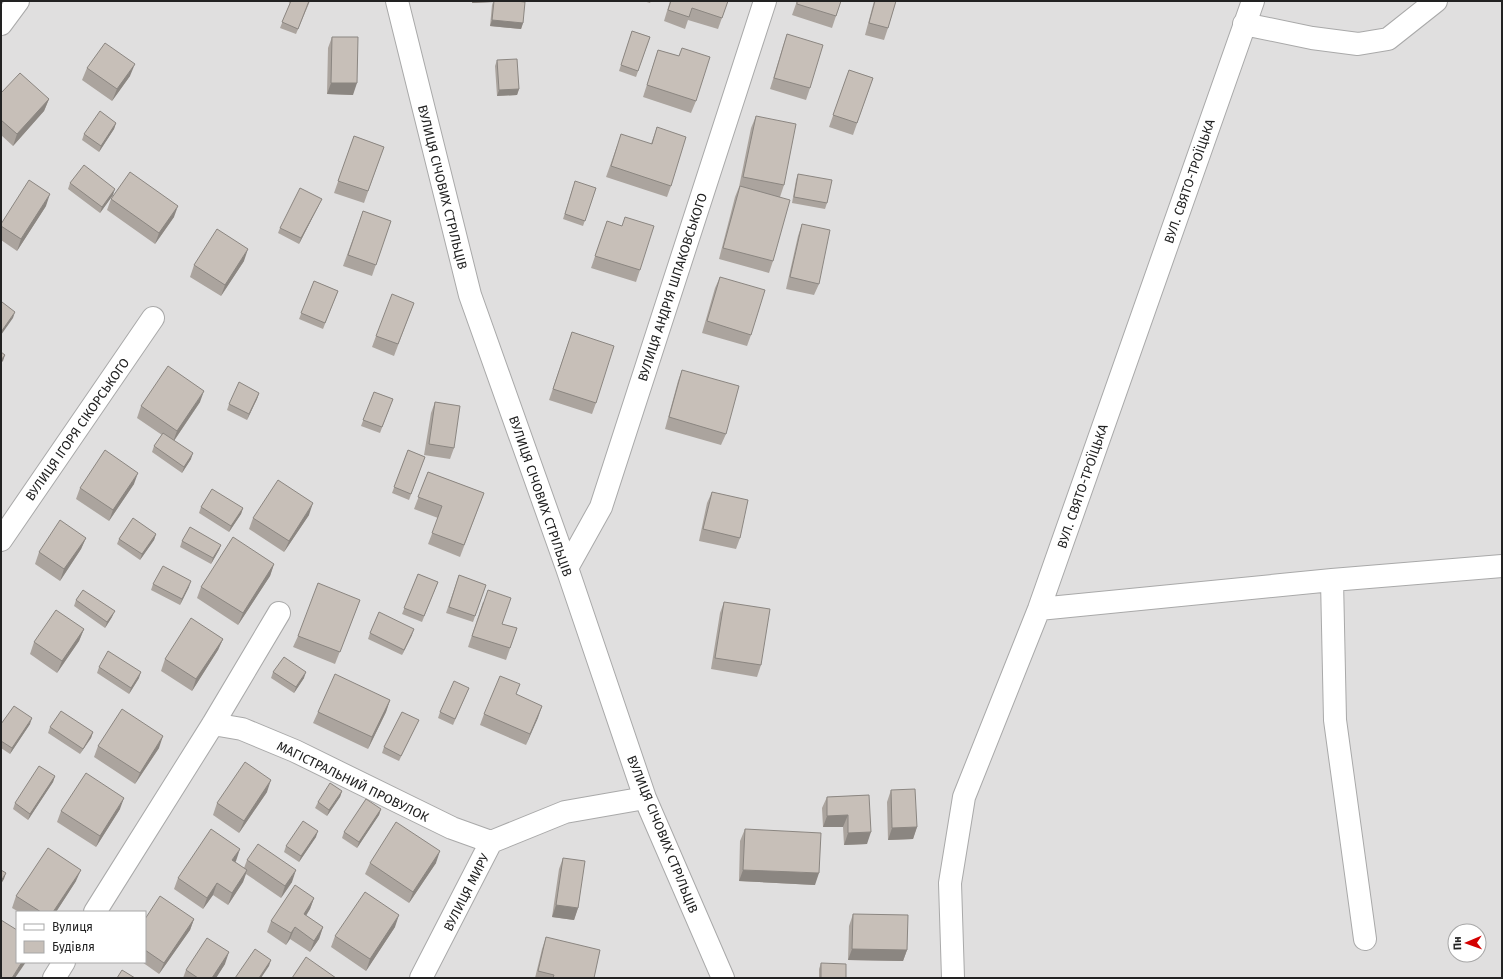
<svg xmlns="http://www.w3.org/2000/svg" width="1503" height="979" viewBox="0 0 1503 979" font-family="'Fira Sans',sans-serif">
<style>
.residential{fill:#e0dfdf;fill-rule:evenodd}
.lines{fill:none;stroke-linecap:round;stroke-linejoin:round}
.minor-casing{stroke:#a9a9a9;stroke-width:24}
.minor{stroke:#fff;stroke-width:22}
.wall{fill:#aba49e}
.shaded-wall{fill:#8b8681}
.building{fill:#c7bfb8;stroke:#8b8681}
.labels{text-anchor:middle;stroke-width:3;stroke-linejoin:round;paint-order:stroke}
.street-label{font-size:13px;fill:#222;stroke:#fff}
</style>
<rect width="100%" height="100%" fill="#f2efe9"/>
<!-- residential -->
<path class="residential" d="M1 1H1502V978H1ZM17 912H145V962H17ZM1455 931H1479V955H1455Z"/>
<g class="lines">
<defs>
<path id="minor" d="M397 1 470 295 567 568 645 798 723 978
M1 24 18 1
M1244 24 1312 38 1358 44 1388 39 1436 1
M1 540 153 318
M567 568 601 507 765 1
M1332 580 1335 720 1365 939
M1039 609 1332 580 1502 566
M213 724 242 729 295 751 452 828 491 842
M95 912 213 724 279 613
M54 978 64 962
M421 978 491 842 565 812 645 798
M953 978 950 883 964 797 1039 609 1253 1"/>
</defs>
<!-- minor casing -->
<use href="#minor" class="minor-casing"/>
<!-- minor -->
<use href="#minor" class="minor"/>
</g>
<!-- wall -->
<path class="wall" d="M287 1H310L296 34 280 28 290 3Z
M472 1H516L523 23 521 29 490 26 492 5 493 2 472 3Z
M643 1H651L650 3Z
M670 1H728L718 29 688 20 685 29 664 21Z
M797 1H841L832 28 792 15Z
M874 1H896L888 28 884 40 865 35Z
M632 31 650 37 636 77 619 71Z
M787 34 810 88 806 100 770 89 783 46Z
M332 37 353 95 327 94 328 48Z
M658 50 679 56 696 101 691 113 643 97Z
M497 60 519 89 517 95 497 96 495 66Z
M87 68 130 76 112 101 82 80Z
M849 70 873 78 853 135 829 127Z
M1 93 49 99 44 111 13 146 1 135Z
M756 116 784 185 780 197 773 261 769 273 719 259 735 197 739 187 751 128Z
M116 123 114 129 99 152 82 140 84 134Z
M657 127 671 186 667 197 606 177 617 146 651 144Z
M354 136 384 147 364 203 334 193Z
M798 174 827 203 825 209 792 203 796 180Z
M70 183 113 195 100 213 68 189Z
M573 187 596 188 583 226 563 219Z
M111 199 174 217 155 244 107 210Z
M319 205 299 244 278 233 280 228Z
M46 206 17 251 1 240V224Z
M363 211 391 221 372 276 343 266Z
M607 221 640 270 636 282 591 268Z
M802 224 819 284 814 295 786 289 798 236Z
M244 261 221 296 190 277 194 265Z
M720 277 751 335 747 346 702 333 715 288Z
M314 281 338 291 323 329 299 319Z
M414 303 394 356 372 347 376 336Z
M572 332 596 403 592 414 549 400Z
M682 370 726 434 721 445 665 429 678 381Z
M374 392 393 399 380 433 361 426Z
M259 393 257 399 247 420 227 410 229 404Z
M200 402 174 441 191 459 182 473 152 452 154 446 162 435 137 418 141 406Z
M435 402 454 448 450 459 424 455 431 413Z
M408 450 425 457 409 500 392 493Z
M428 472 484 493 460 557 428 544 438 518 414 509Z
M134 484 109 521 76 499 80 488Z
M712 492 740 538 736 549 699 541 707 503Z
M201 507 243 508 241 514 229 532 199 513Z
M309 515 284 552 249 529 253 518Z
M156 534 154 540 140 560 117 544 119 539Z
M86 538 81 549 60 581 35 564 39 552Z
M182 541 221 545 219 550 211 564 180 547Z
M274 564 270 576 238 625 197 598 201 587Z
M418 574 438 582 422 622 402 614Z
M459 575 486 585 473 622 446 613Z
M153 584 189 587 180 605 151 590Z
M76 600 112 617 105 628 74 606Z
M360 600 335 664 293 647 298 636Z
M483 602 502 624 517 628 506 660 468 647Z
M724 602 761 665 757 677 711 669 720 613Z
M84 629 79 641 57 673 30 654 34 642Z
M370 633 412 635 402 655 368 639Z
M223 639 218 650 192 691 161 671 165 659Z
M99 667 139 678 129 694 97 673Z
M273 672 304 678 294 693 271 678Z
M469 688 453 725 438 718 440 712Z
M390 700 386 712 368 749 313 723 318 712Z
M542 706 526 745 480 725 484 714Z
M419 720 416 726 399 761 382 753 384 747Z
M1 724H30L10 754 1 748Z
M50 727 93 732 91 738 80 754 48 733Z
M98 746 159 748 135 784 94 757Z
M55 776 53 782 28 820 13 809 15 803Z
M891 790 917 827 913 839 888 840 887 802Z
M342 791 340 797 327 816 315 808 318 802Z
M267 792 239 833 213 815 217 803Z
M869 795 867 844 844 845 843 827H823L822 808 827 797Z
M120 809 96 847 57 822 61 811Z
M381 809 379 815 357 848 342 838 344 832Z
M745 829 815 885 739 881 740 841Z
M316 837 299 862 284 852 286 846Z
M563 858 578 908 574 920 552 917 559 869Z
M247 860 292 882 281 898 246 874 243 882 228 905 213 895 203 909 174 889 178 878 236 861 235 862 244 868Z
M370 863H436L409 903 365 874Z
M76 881 56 912H19L12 908 16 896Z
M314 898 310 909 306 916 323 927 319 939 310 952 290 939 286 945 267 932 271 921Z
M853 914 907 950 903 961 848 960 849 926Z
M145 919H194L190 930 159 974 142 962H145Z
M395 927 366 971 331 947 335 936Z
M546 937 594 978H535L542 949Z
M821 963 846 978H819V969Z
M225 964 216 978H183L186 970Z"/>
<!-- shaded-wall -->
<path class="shaded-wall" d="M473 1H494L493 2 472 3Z
M492 20 523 23 521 29 490 26Z
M135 64 130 76 112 101 117 89Z
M331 83H357L353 95 327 94Z
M519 89 517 95 497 96 499 90Z
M49 99 44 111 13 146 17 134Z
M116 123 114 129 99 152 101 146Z
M115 189 113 195 100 213 102 207Z
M50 194 46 206 17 251 21 239Z
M322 199 319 205 299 244 301 238Z
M178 206 174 217 155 244 159 233Z
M248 249 244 261 221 296 225 285Z
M15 312 13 318 1 335V332Z
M5 355 3 361 1 363V360Z
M204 391 200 402 173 442 177 431Z
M259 393 257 399 247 420 249 414Z
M193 453 191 459 182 473 184 467Z
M138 473 134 484 109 521 113 510Z
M313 503 309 515 284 552 289 541Z
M243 508 241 514 229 532 231 526Z
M156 534 154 540 140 560 142 554Z
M86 538 81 549 60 581 64 569Z
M221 545 219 550 211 564 213 558Z
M274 564 270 576 238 625 243 613Z
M191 581 189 587 180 605 182 599Z
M115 611 112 617 105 628 107 622Z
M84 629 79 641 57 673 62 661Z
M414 629 412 635 402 655 404 650Z
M223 639 218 650 192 691 196 679Z
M141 672 139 678 129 694 131 688Z
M306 672 304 678 294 693 296 687Z
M390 700 386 712 368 749 372 737Z
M542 706 538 718 526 745 530 734Z
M32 718 30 724 10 754 12 748Z
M93 732 91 738 80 754 83 749Z
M163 736 159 748 135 784 140 773Z
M55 776 53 782 28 820 30 814Z
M271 780 267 792 239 833 244 821Z
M342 791 340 797 327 816 329 810Z
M124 798 120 809 96 847 100 836Z
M381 809 379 815 357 848 359 842Z
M848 815 843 827H823L827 816Z
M917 827 913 839 888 840 892 828Z
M318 831 316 837 299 862 301 856Z
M871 832 867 844 844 845 848 833Z
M240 849 236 861 228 872 232 860Z
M440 851 436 863 409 903 413 892Z
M81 870 76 881 56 912H53Z
M247 870 243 882 228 905 232 893Z
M296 870 292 882 281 898 285 886Z
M743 870 819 873 815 885 739 881Z
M6 873 4 879 1 884V881Z
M217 883 213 895 203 909 207 898Z
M314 898 310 909 299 926 304 914Z
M556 905 578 908 574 920 552 917Z
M399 915 395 927 366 971 370 959Z
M194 919 190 930 159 974 164 963Z
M295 927 290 939 286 945 291 933Z
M323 927 319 939 310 952 314 941Z
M852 949 907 950 903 961 848 960Z
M229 952 225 964 216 978H212Z
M271 960 269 966 261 978H259Z
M22 962H26L15 978H12Z"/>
<!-- building -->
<path class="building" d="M291 1H309L298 29 282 22Z
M494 1H516L525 2 523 23 492 20Z
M671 1H728L722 18 692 8 689 17 668 10Z
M797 1H841L836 16 797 4Z
M875 1H896L888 28 869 23Z
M632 31 650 37 638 71 621 65Z
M787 34 823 45 810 88 774 78Z
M332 37H358L357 83H331Z
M105 43 135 64 117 89 87 68Z
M682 48 710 57 696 101 647 85 658 50 679 56Z
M517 59 519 89 499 90 497 60Z
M849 70 873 78 857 123 833 115Z
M20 73 49 99 17 134 1 120V93Z
M100 111 116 123 101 146 84 134Z
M756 116 796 124 784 185 743 177Z
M657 127 686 137 671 186 611 166 621 134 652 144Z
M354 136 384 147 368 191 338 181Z
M84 165 115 189 102 207 70 183Z
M130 172 178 206 159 233 111 199Z
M798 174 832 180 827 203 794 197Z
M29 180 50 194 21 239 1 226V224Z
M575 181 596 188 585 221 565 214Z
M740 186 790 200 773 261 723 248Z
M300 188 322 199 301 238 280 228Z
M363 211 391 221 376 265 348 255Z
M625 217 654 226 640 270 595 256 607 221 622 226Z
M802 224 830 230 819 284 790 277Z
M217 229 248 249 225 285 194 265Z
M720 277 765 290 751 335 707 321Z
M314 281 338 291 325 323 301 313Z
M392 294 414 303 398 344 376 336Z
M2 302 15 312 1 332V303Z
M572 332 614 346 596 403 553 389Z
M1 352 5 355 1 360Z
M168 366 204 391 177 431 141 406Z
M682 370 739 386 726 434 669 417Z
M239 382 259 393 249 414 229 404Z
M374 392 393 399 382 427 363 420Z
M435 402 460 406 454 448 429 444Z
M163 433 193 453 184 467 154 446Z
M105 450 138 473 113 510 80 488Z
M408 450 425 457 411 494 394 487Z
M428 472 484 493 464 545 432 533 442 506 418 497Z
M278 480 313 503 289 541 253 518Z
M212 489 243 508 231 526 201 507Z
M712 492 748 500 740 538 703 529Z
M133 518 156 534 142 554 119 539Z
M60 520 86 538 64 569 39 552Z
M190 527 221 545 213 558 182 541Z
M233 537 274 564 243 613 201 587Z
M163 566 191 581 182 599 153 584Z
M418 574 438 582 424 616 404 608Z
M459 575 486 585 475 616 449 607Z
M318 583 360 600 340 652 298 636Z
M83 590 115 611 107 622 76 600Z
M488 590 511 598 502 624 517 628 510 648 472 636Z
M724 602 770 609 761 665 715 658Z
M56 610 84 629 62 661 34 642Z
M379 612 414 629 404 650 370 633Z
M191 618 223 639 196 679 165 659Z
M108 651 141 672 131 688 99 667Z
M284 657 306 672 296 687 273 672Z
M335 674 390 700 372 737 318 712Z
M500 676 520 684 516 694 542 706 530 734 484 714Z
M454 681 469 688 455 719 440 712Z
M14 706 32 718 12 748 1 741V724Z
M122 709 163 736 140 773 98 746Z
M61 711 93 732 83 749 50 727Z
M402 712 419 720 401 756 384 747Z
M245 762 271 780 244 821 217 803Z
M39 766 55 776 30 814 15 803Z
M86 773 124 798 100 836 61 811Z
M330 783 342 791 329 810 318 802Z
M915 789 917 827 892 828 891 790Z
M869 795 871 832 848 833V815L827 816V797Z
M366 799 381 809 359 842 344 832Z
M303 821 318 831 301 856 286 846Z
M396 822 440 851 413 892 370 863Z
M211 829 240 849 232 860 247 870 232 893 217 883 207 898 178 878Z
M745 829 821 833 819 873 743 870Z
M258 844 296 870 285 886 247 860Z
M48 848 81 870 53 912H41L16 896Z
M563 858 585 861 578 908 556 905Z
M1 870 6 873 1 881Z
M295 885 314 898 304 914 323 927 314 941 295 927 291 933 271 921Z
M365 892 399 915 370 959 335 936Z
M160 896 194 919 164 963 145 950V919Z
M853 914 908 915 907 950 852 949Z
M1 920 17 930V962H22L12 978H1Z
M546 937 600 950 594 978H553L554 975 538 971Z
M207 938 229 952 212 978H198L186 970Z
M255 949 271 960 259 978H235Z
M306 957 336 978H292Z
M821 963 846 964V978H821Z
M122 970 135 978H117Z"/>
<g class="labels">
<!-- street labels -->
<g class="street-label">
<text transform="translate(1189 181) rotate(-71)" y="5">ВУЛ. СВЯТО-ТРОЇЦЬКА</text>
<text transform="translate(443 187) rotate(76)" y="5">ВУЛИЦЯ СІЧОВИХ СТРІЛЬЦІВ</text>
<text transform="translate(672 287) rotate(-72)" y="5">ВУЛИЦЯ АНДРІЯ ШПАКОВСЬКОГО</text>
<text transform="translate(77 429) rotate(-55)" y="5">ВУЛИЦЯ ІГОРЯ СІКОРСЬКОГО</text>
<text transform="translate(1082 486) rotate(-71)" y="5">ВУЛ. СВЯТО-ТРОЇЦЬКА</text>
<text transform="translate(541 496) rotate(71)" y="5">ВУЛИЦЯ СІЧОВИХ СТРІЛЬЦІВ</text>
<text transform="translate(353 781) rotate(26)" y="5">МАГІСТРАЛЬНИЙ ПРОВУЛОК</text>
<text transform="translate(663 834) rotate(68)" y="5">ВУЛИЦЯ СІЧОВИХ СТРІЛЬЦІВ</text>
<text transform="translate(466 892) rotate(-63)" y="5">ВУЛИЦЯ МИРУ</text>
</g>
</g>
<!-- border -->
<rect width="1503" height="979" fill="none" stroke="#222222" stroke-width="4"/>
<!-- legend -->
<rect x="16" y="911" width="130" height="52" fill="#ffffff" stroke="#a7a7a7"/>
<rect x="24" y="924" width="20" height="6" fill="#ffffff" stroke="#a7a7a7"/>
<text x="52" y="931" font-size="12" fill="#222222">Вулиця</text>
<rect x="24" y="941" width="20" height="12" fill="#c7bfb8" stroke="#a7a7a7"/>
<text x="52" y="951" font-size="12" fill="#222222">Будівля</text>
<!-- north arrow -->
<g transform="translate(1467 943) rotate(268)"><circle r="19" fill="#ffffff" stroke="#a7a7a7"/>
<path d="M0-3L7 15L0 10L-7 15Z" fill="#d40000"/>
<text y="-6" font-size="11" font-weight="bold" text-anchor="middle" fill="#222222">Пн</text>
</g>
</svg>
